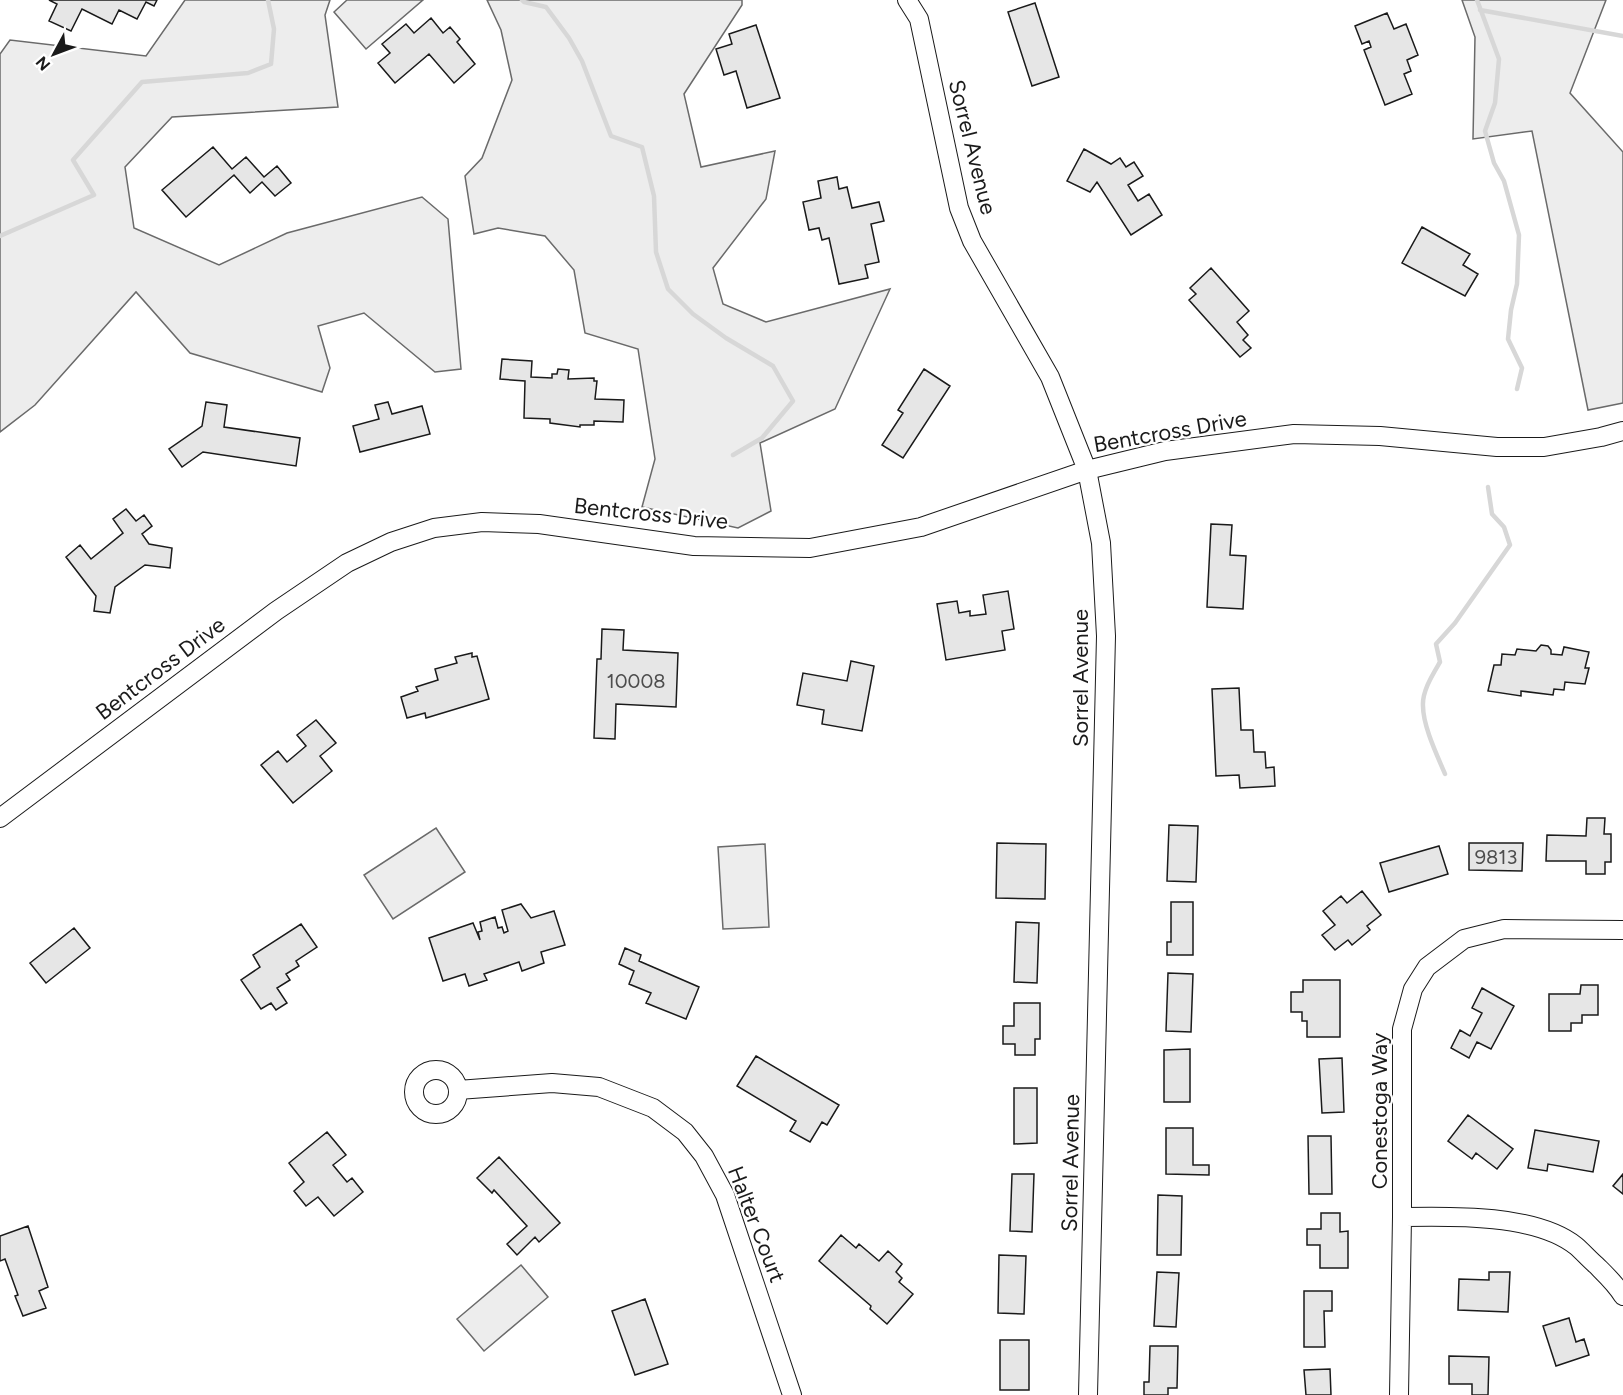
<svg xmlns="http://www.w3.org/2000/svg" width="1623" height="1395" viewBox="0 0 1623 1395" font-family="Figtree,sans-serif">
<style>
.green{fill:#ededed;stroke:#6a6a6a;stroke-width:1.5}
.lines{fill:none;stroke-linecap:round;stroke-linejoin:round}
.stream{stroke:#d7d7d7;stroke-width:4.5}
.building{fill:#e6e6e6;stroke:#1a1a1a;stroke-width:1.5}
.minor-casing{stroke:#1a1a1a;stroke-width:20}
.minor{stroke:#fff;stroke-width:18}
.labels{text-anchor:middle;stroke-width:4.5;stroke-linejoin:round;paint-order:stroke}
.number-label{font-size:20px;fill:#4d4d4d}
.street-label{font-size:22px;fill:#1a1a1a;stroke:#fff}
</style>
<rect width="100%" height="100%" fill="#fff"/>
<!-- green -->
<path class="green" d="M185 0H330L325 15 338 107 172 117 125 167 134 228 219 265 287 233 422 197 448 219 461 369 435 372 364 313 318 326 330 368 322 392 190 353 136 292 35 405 0 432V54L10 40 146 56Z
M347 0H423L366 49 334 12Z
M487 0H742V5L684 94 701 167 775 151 766 199 713 268 723 304 766 322 890 289 835 409 760 443 771 511 738 528 642 507 655 459 638 349 585 333 574 270 545 236 498 228 474 234 465 176 482 158 512 80 501 30Z
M1462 0H1606L1570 93 1623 152V403L1588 410 1532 131 1473 139 1475 37Z
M436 828 465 872 393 919 364 875Z
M765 844 769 927 723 929 718 847Z
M521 1265 548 1297 484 1351 457 1319Z"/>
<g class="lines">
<!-- stream -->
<path class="stream" d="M522 0 524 2 546 7 569 38 582 61 611 136 642 147 654 196 656 252 668 289 693 314 726 338 773 366 793 401 762 438 733 455
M1477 0 1499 59 1495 103 1485 131 1494 163 1504 181 1519 235 1517 284 1511 310 1508 339 1522 368 1517 389
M1480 10 1623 36
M0 236 94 195 73 160 142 82 248 73 271 64 274 29 268 0
M1445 774C1437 755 1423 726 1423 706 1422 691 1433 674 1440 662L1436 644 1455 623 1510 545 1504 527 1492 514 1488 487"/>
</g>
<!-- building -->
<path class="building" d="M49 0H157L154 6 146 2 137 19 119 10 112 24 82 9 71 31 49 21 57 4Z
M1035 3 1059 77 1032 86 1008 12Z
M1387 13 1394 29 1406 24 1418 55 1407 60 1411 71 1404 74 1412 94 1385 105 1364 50 1371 47 1369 41 1362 44 1355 26Z
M431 18 443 33 450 27 460 39 457 42 475 64 454 83 429 54 395 83 378 63 390 53 382 44 406 24 414 33Z
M756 25 780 98 747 108 736 71 724 75 716 49 732 44 729 34Z
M213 147 232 169 246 157 264 177 277 166 291 183 275 196 262 182 250 193 234 175 186 217 162 190Z
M1084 149 1111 164 1120 158 1126 167 1134 162 1143 176 1128 185 1138 201 1149 194 1162 215 1131 235 1097 182 1090 192 1067 181Z
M837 177 839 189 847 187 852 208 879 202 884 221 871 224 879 262 865 265 868 278 839 284 829 238 822 240 819 228 809 230 803 202 821 198 818 181Z
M1422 227 1470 254 1463 265 1478 274 1465 296 1402 263Z
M1211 268 1249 311 1237 322 1248 335 1243 340 1251 348 1240 357 1189 300 1196 294 1190 288Z
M502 359 532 361 531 377 552 378V374H557L558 369 569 370 568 379 594 378V381H597L595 399 624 400 623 422 594 421V425H580V427L550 423V419L524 418 525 381 500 379Z
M924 369 950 386 903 458 882 445 903 413 898 410Z
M206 402 227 405 224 427 300 438 296 466 203 452 182 467 169 449 202 426Z
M388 402 392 414 422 406 430 434 360 452 353 426 379 419 375 405Z
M126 509 136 521 144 515 152 526 142 534 149 544 172 548 170 568 145 565 115 587 110 613 94 611 96 596 66 557 80 545 91 559 123 533 113 519Z
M1211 524 1232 525 1230 555 1246 556 1243 609 1207 607Z
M1008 591 1014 629 1002 631 1005 650 946 660 937 604 957 601 959 613 970 611V616L986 614 983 595Z
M602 629 624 630 623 650 678 653 676 707 616 704 615 739 594 738 597 659H601Z
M1541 645 1548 646 1551 650V654L1562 655 1564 647 1589 652 1585 668H1589L1585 684 1565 682 1564 690 1554 689 1553 695 1521 691V696L1488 691 1494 665H1501L1502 654 1515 655 1517 649 1536 651Z
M472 653V657L477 656 489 699 426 718 425 713 407 718 401 697 418 691 416 687 438 680 435 669 457 663 455 657Z
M851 661 874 666 862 731 822 724 824 710 797 705 803 673 847 681Z
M1239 688 1241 730H1253L1254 752H1265L1266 768 1274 767 1275 786 1240 788 1239 775 1216 776 1212 689Z
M316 720 336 743 320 756 332 771 293 803 261 765 278 751 287 762 306 746 297 735Z
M1587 818H1605L1604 834H1611V862H1605V874H1586V861H1546L1547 835 1586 836Z
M1169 825 1198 826 1196 882 1167 881Z
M997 843 1046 844 1045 899 996 898Z
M1469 843H1523L1522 871 1469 870Z
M1439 846 1448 874 1389 892 1380 863Z
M1362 891 1381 915 1367 926 1370 930 1352 945 1348 940 1335 950 1322 935 1335 925 1323 911 1341 896 1347 903Z
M1171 902H1193V955H1167V942H1171Z
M521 904 531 918 554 911 565 945 541 952 544 963 522 971 519 962 484 974 487 980 469 986 465 974 443 981 429 938 473 923 480 940 478 932 482 931 480 922 495 917 498 928 502 927 504 933 508 931 502 910Z
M1016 922 1039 923 1037 983 1014 982Z
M301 924 317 947 296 961 299 966 286 974 290 980 277 988 287 1003 276 1010 271 1003 261 1009 241 980 260 967 253 955Z
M74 928 90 948 46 983 30 963Z
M625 948 641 955 639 961 699 987 686 1019 646 1003 651 993 629 984 634 971 619 964Z
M1168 973 1193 974 1191 1032 1166 1031Z
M1303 980H1340V1037H1307V1021H1302V1012H1291V992H1303Z
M1581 985H1598V1015H1582V1023H1571V1031H1549V994H1580Z
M1482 988 1514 1006 1491 1049 1477 1042 1469 1058 1451 1048 1460 1030 1470 1036 1482 1013 1472 1008Z
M1014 1003H1040V1039H1035V1055H1015V1044H1003V1026H1014Z
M1190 1049V1102H1164V1050Z
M756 1056 839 1105 827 1125 822 1122 810 1142 790 1131 796 1121 737 1086Z
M1342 1058 1344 1112 1322 1113 1319 1059Z
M1014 1088H1037V1143L1014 1144Z
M1468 1115 1513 1149 1497 1169 1476 1153 1472 1159 1448 1141Z
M1166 1128H1193V1165H1209V1175L1166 1174Z
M1535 1130 1599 1141 1593 1172 1548 1164 1547 1171 1528 1168Z
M327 1132 346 1155 333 1165 347 1182 352 1178 363 1192 334 1216 318 1197 306 1206 294 1191 304 1182 289 1163Z
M1308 1136H1331L1332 1194H1309Z
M499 1157 560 1223 539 1242 535 1237 517 1255 507 1244 527 1226 494 1190 492 1193 477 1178Z
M1012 1174H1034L1032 1232 1010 1231Z
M1623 1174V1194L1613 1186Z
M1158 1195 1182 1196 1181 1255H1157Z
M1321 1213H1340V1232L1348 1231V1268H1320V1245H1307V1229H1321Z
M28 1226 48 1287 39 1291 46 1308 23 1316 15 1296 18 1295 5 1259 0 1261V1236Z
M841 1235 856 1248 859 1244 879 1261 888 1251 902 1264 896 1272 902 1278 899 1282 913 1294 887 1324 870 1309 871 1306 819 1261Z
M999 1255 1026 1256 1024 1314 998 1313Z
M1157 1272 1179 1273 1176 1327 1154 1326Z
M1489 1272H1510L1508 1312 1458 1310 1459 1279 1489 1280Z
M1304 1291H1332V1311H1324L1325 1347H1304Z
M645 1299 668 1364 635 1375 612 1311Z
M1569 1318 1576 1342 1584 1339 1589 1355 1556 1366 1543 1326Z
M1000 1340H1029V1390H1000Z
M1150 1346H1178L1177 1388H1168V1395H1144V1382H1149Z
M1449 1356 1489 1357 1488 1395H1472V1384H1449Z
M1330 1369 1331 1395H1306L1304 1370Z"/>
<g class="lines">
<defs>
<path id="minor" d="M907 0 919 19 959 208 972 241 1050 377 1087 470 1101 543 1106 636 1088 1395
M0 818 276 611 347 563 391 542 434 528 482 522 539 524 694 546 810 548 921 527 1087 470 1165 451 1294 434 1380 436 1497 447H1544L1601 437 1623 431
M414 1092a22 22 0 1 1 44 0a22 22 0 1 1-44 0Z
M458 1090 552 1083 599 1087 653 1108 685 1132 704 1156 725 1195 792 1395
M1402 1217C1452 1216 1536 1214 1576 1246 1583 1252 1589 1259 1596 1265 1606 1275 1616 1284 1623 1296
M1399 1395 1402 1217V1029L1413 989 1427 967 1464 939 1504 929 1623 930"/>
</defs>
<!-- minor casing -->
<use href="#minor" class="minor-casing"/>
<!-- minor -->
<use href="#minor" class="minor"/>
</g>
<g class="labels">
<!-- number labels -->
<g class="number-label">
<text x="636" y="688">10008</text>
<text x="1496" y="864">9813</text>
</g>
<!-- street labels -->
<g class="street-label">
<text transform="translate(973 147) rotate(76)" y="8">Sorrel Avenue</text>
<text transform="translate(1170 431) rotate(-10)" y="8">Bentcross Drive</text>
<text transform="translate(651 513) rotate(6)" y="8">Bentcross Drive</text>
<text transform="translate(160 668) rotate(-37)" y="8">Bentcross Drive</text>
<text transform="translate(1080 678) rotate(-90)" y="8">Sorrel Avenue</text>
<text transform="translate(1379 1111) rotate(-90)" y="8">Conestoga Way</text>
<text transform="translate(1070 1163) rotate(-89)" y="8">Sorrel Avenue</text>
<text transform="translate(757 1224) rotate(69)" y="8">Halter Court</text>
</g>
</g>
<!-- north arrow -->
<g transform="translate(54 54) rotate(229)" stroke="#ffffff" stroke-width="4.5" paint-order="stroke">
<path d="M0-4.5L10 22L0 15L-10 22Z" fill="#1a1a1a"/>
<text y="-9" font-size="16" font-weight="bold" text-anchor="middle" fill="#1a1a1a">N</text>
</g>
</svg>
